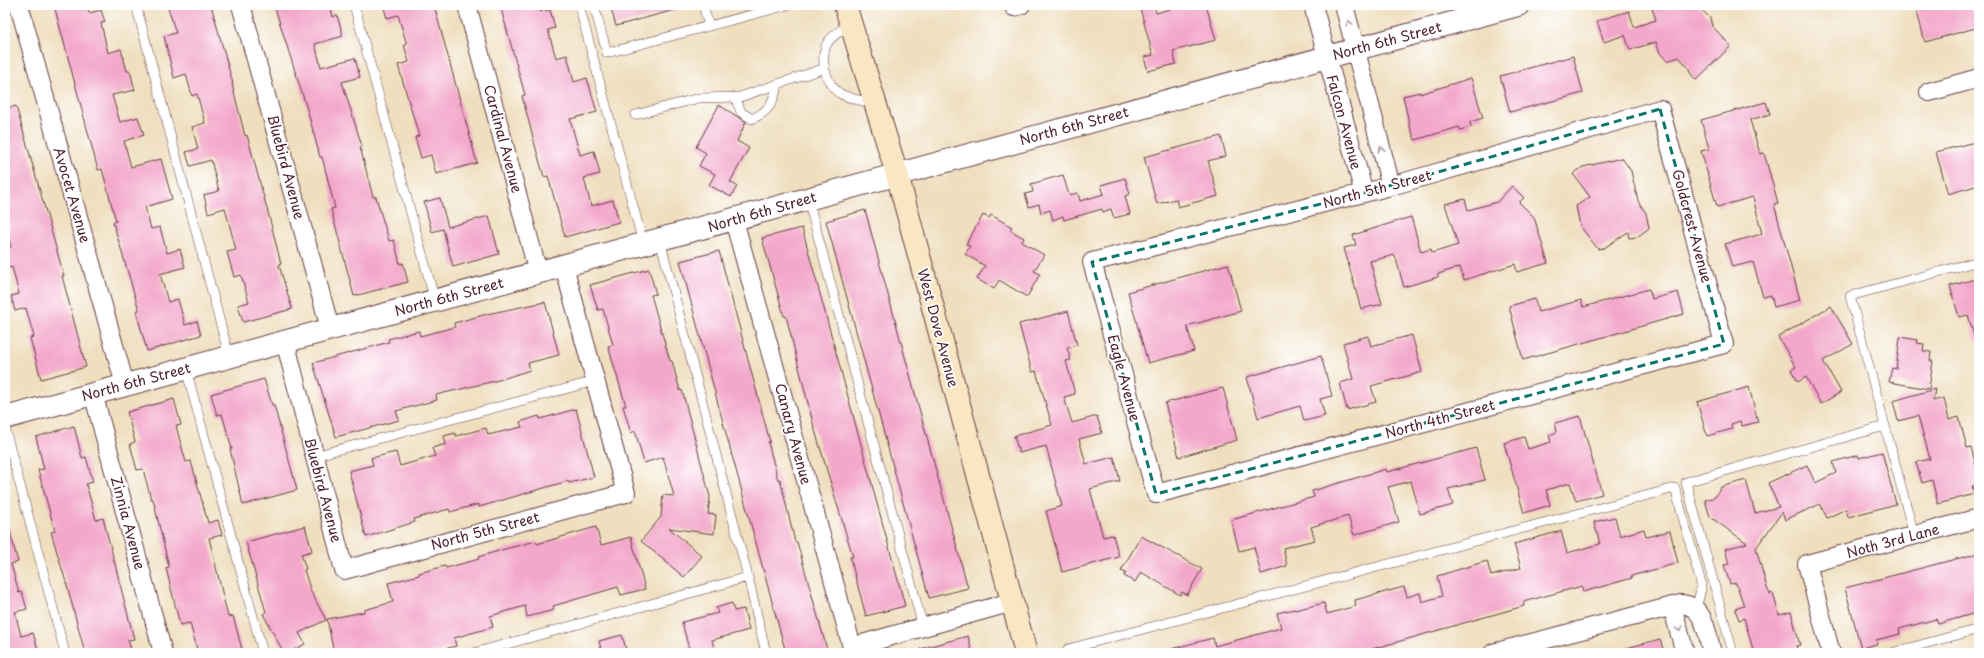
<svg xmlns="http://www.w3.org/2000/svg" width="1984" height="658" viewBox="0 0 1984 658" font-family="'Playpen Sans',sans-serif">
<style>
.building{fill:#f3a8cb}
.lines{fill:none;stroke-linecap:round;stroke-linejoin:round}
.service-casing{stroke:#633c41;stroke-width:10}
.minor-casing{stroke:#633c41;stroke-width:20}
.tertiary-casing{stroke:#633c41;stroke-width:24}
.secondary-casing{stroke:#633c41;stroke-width:24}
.service{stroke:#fff;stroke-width:9}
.minor{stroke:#fff;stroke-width:18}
.tertiary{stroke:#fff;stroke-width:22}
.secondary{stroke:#f9e7c3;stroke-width:22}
.oneway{stroke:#ae9aa0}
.marked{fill:none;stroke:#0f766e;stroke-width:3;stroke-dasharray:8 5;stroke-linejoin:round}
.labels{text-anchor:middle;stroke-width:3.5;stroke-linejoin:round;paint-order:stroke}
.street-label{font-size:14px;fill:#4a1f2b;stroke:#fff}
</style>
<rect width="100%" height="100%" fill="#fff"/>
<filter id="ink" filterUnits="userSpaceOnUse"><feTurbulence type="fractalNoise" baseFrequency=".025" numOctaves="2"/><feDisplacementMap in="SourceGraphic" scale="8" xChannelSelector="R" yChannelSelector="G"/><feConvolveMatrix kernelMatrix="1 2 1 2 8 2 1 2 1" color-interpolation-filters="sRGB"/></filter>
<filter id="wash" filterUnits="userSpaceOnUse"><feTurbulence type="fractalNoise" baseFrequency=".012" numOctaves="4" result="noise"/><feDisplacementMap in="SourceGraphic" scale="16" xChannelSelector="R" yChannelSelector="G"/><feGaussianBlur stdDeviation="0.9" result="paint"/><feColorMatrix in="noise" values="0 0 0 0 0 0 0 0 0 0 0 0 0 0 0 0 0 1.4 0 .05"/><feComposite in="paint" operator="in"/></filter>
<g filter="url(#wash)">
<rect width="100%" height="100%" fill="#efdfbf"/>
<g id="blocks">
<!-- building -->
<path class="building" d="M54 5H87L89 13 101 10 105 22 101 23 108 53 121 49 127 71H130L135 90 112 95 120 122 138 117 144 135 124 141 131 167 161 159 172 199 145 207 151 229 160 227 167 253 180 249 185 267 160 274 168 302 178 299 185 325 197 321 201 335 147 351 136 311 139 310 113 222 116 221 102 169 98 170Z
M167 5H211L233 84H232L245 136 247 135 270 220 281 264 279 265 292 309 243 322 238 305 249 302 241 275 234 277 227 252 236 250 225 208 208 213 204 195 219 191 211 160 190 166 186 152 198 149 192 127 205 123 197 94 192 96 186 74 174 78 164 36 176 33Z
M274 5H330L333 17 337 15 343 36 315 44 321 67 355 58 360 77 342 82 362 146 360 147 373 197H376L389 241 394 240 400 264 403 263 408 282 354 296 331 209 335 208 322 157H320L308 112Z
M383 5H434L477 163 436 174 431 155 421 158 415 137 419 136 398 65 409 62 404 45H407L398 15 387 18Z
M500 5H539L541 12 550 10 555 28 548 30 556 58 567 55 574 82 587 78 597 112 570 119 580 155 594 151 600 174 584 178 591 206 613 200 619 222 565 237 548 176 544 177 535 145 522 96 525 95Z
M610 5H677L678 9 616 26Z
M1139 5H1154L1156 13 1184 5H1206L1216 40 1173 51 1176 64 1148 71 1144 57 1153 55Z
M1651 5H1697L1710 18 1712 26 1731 46 1696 80 1691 74 1688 67 1679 57 1667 61 1660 53 1656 42 1630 50 1625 35 1604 42 1597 21 1629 11 1634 27 1656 20Z
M1915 5H1979V27L1925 42Z
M1573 56 1583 93 1510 112 1500 76Z
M1471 78 1483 118 1470 122 1471 127 1460 130 1459 127 1415 140 1410 127 1403 96 1420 92V94Z
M1766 102 1770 114 1750 120 1760 154 1764 153 1778 203 1774 204 1800 300 1774 307 1771 295 1763 297 1753 262 1732 267 1725 244 1762 234 1753 197 1717 207 1701 151 1709 149 1701 120Z
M719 105 746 122 737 141 749 148 730 182 737 186 731 197 709 185 715 174 699 166 706 153 696 147Z
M16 106 64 276H62L86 367 41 379 30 338 34 337 26 308 15 311 11 296 19 294 12 267 5 269V249L11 247 5 224V109Z
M1221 136 1226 156 1208 161 1218 196 1178 207 1176 199 1157 204 1144 157Z
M1979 141V185L1948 194 1936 152Z
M1622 158 1631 171 1638 201 1646 213 1649 228 1637 237 1629 238 1628 232 1604 248 1598 249 1580 226 1576 206 1590 197 1573 174 1583 167Z
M1063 175 1069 195 1078 193 1080 201 1104 194 1101 185 1125 178 1130 194 1125 196 1130 214 1114 218 1111 209 1103 212 1102 209 1064 220 1063 216 1053 220 1050 210 1041 213 1039 204 1029 207 1025 194 1033 192 1031 184Z
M1512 186 1524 198 1519 202 1534 217 1548 263 1517 272 1515 264 1464 280 1460 267 1438 274V277L1404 287 1395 255 1370 261 1382 304 1361 309 1344 248 1356 245 1353 235 1411 217 1421 252 1431 249 1432 253 1458 245 1445 204 1465 199 1468 210 1497 202Z
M440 198 448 227 489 216 499 254 453 267 443 229 432 232 424 202Z
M865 210 968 588 929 598 826 221Z
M983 215 989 218 991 215 1012 227 1010 230 1024 238 1022 242 1044 255 1034 271 1040 274 1027 297 999 280 994 289 977 279 985 266 965 254 970 246 966 244Z
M802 228 905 606 866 616 850 557H853L814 427 786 316H784L762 238Z
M719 251 770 442H768L778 480 780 479 795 542H797L828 653H786L724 426 680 261Z
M1228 264 1241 311 1187 326 1194 351 1148 363 1128 292Z
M649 269 656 294 651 295 670 361H672L680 391 682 390 710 497 708 514 716 515 714 534 669 528 702 556 684 577 641 541 661 517 663 495 674 496 663 457 644 463 635 431 631 433 623 406H626L608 346 613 345 603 309 598 310 590 285Z
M1979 278V342H1976L1968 315 1959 317 1950 286Z
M1649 289 1652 299 1678 292 1684 314 1523 360 1509 306 1535 299 1538 312 1581 300 1583 307Z
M545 302 559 355 528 363 530 370 499 380 436 395 437 400 396 411 399 420 336 437 313 363 389 342 388 339 419 331 420 336 455 327 454 323 487 314Z
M1831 306 1853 344 1823 361 1841 392 1821 404 1806 377 1798 382 1791 370 1796 367 1778 337Z
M1068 311 1077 345 1067 348 1071 360 1066 361 1075 394 1064 397 1072 423 1097 416 1102 433 1079 439 1086 464 1114 457 1120 481 1090 489 1103 537 1113 535 1119 557 1062 572 1046 511 1062 506 1046 446 1019 453 1014 436 1052 425 1036 371 1032 372 1019 324Z
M1412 335 1422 372 1371 386 1376 402 1347 410 1340 383 1353 379 1343 343 1368 336 1371 346Z
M1900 337 1918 340 1917 343 1924 344 1923 351 1931 352 1930 361H1933L1929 389 1889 382 1892 368 1896 369Z
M1321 356 1332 396 1320 399 1325 416 1304 421 1300 406 1258 418 1247 377Z
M264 379 272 405H274L297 490 243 505 230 449H232L222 414 217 415 211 394Z
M1749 387 1758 422 1742 426 1740 421 1731 424 1732 429 1707 436 1697 402Z
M1223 388 1237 440 1179 457 1165 403Z
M1935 389 1933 401 1944 398 1949 420 1959 417 1967 448 1971 447 1979 477V484L1972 486 1974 494 1938 504 1932 480 1922 483 1916 462 1930 459 1918 416 1898 421 1893 401Z
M174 399 181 425 176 426 186 462 191 461 208 523 218 520 222 535 209 538 228 617 233 616 243 653H198L190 623 180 625 166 568 169 567 153 499H151L143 469 137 470 130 444 135 442 127 412Z
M576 409 594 477 569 483 568 481 479 507V504L450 512 449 509 414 519 415 522 366 537 349 471 373 465 371 458 396 452 400 466 435 456 432 448 446 444 444 436 455 433 456 436 486 428 488 435 522 427 520 422 539 416 540 419Z
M1580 416 1602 494 1576 501 1570 483 1546 490 1550 505 1524 513 1504 443 1524 437 1528 449 1551 442 1549 435 1557 432 1555 423Z
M74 426 82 458 86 457 93 482 86 484 96 520 103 518 110 545 134 639 128 640 132 653H85L68 589 51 532 55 531 38 470 44 469 36 437Z
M1476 448 1485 480 1448 489 1453 505 1420 514 1411 481 1388 487 1399 522 1354 535 1348 516 1311 527 1315 540 1283 548 1287 566 1261 574 1254 547 1239 551 1231 520 1314 497 1312 491 1386 469 1387 472Z
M1882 452 1896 504 1848 517 1846 509 1827 518 1820 504 1785 520 1782 512 1756 548 1767 588 1770 594 1773 593 1779 615 1791 612 1800 645 1796 646 1798 653H1754L1744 618 1739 620 1735 609 1744 606 1736 583 1730 584 1724 565 1729 564 1725 549 1747 543 1710 517 1705 500 1715 497 1721 487 1746 480 1755 513 1779 507 1768 483 1807 465 1815 483 1836 473 1833 462 1858 455 1859 458Z
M1615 517 1620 536 1644 529 1646 537 1670 531 1678 563 1631 576 1632 578 1583 592 1582 586 1523 602 1524 606 1358 653H1171V649L1213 638 1215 646 1281 628 1277 613 1295 609V610L1324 603 1327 614 1356 606 1355 600 1404 587 1407 597 1420 593 1422 602 1442 596 1437 576 1487 561 1491 576 1521 568 1514 544 1561 531 1567 553 1600 544 1594 522Z
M305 526 312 551 301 554 306 569 304 570 311 592 326 620 299 633 305 644 288 653H284L263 614 266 612 246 542Z
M596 527 601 545 631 537 645 589 621 595 618 587 553 606 554 610 527 617 525 606 490 616 493 627 454 638 456 646 429 653H334L327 619 364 612V610L393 602 388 583 419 575V573L445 566 446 568 479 559 478 557 505 549 536 541 537 544Z
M5 528H9L18 562 11 564 19 593 22 592 27 609 15 612 21 636 33 633 39 653H5Z
M1141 536 1202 569 1187 595 1182 592 1180 595 1141 572 1135 582 1124 576 1126 573 1121 571Z
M1979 553V612L1938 624 1936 619 1899 629 1900 634 1876 640 1877 644 1861 648 1845 588Z
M732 603 734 611 744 609 749 630 712 640 715 653H690L682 622 718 613 716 608Z
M622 635 627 653H602L599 641Z
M968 636 972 653H920V649Z
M1660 639 1664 653H1624L1623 649Z"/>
</g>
</g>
<g filter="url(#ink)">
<use href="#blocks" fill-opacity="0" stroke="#633c41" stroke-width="1"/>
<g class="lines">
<defs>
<path id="service" d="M136 5 229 356
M354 5 435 301
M579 5 643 243
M594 5 607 53 788 5
M703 5 709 26
M849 24C843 29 833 35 828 42 819 56 825 83 839 93 849 99 864 101 875 104
M735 97 741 112 752 119C771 110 772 103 778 85
M635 115 699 98 740 97 825 68
M808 199 923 627
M660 240 748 577 766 653
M186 369 263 653
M1885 426 1914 535
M5 429 65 653
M314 456 595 381
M474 653 748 577
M1069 653 1068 649 1675 488 1701 583V589L1696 609
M1733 653 1686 482 1885 426 1850 296 1979 261
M1891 653 1979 629"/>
<path id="minor" d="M19 5 125 385
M241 5 330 328
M467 5 538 273
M1313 5 1364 193
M1344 5 1391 186
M1014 7 1021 5
M1929 92 1979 78
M1660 109 1724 344 1156 494 1092 262 1391 186Z
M734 220 852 647 1012 602
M285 341 344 570 626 493 564 266
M93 393 163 653
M1672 606 1685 653
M1493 653 1681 604C1705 605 1707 634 1712 653
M1831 653 1807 564 1979 518"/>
<path id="tertiary" d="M5 418 1518 5"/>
<path id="secondary" d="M845 5 897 174 1026 653"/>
</defs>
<!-- service casing -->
<use href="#service" class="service-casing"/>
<!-- minor casing -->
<use href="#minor" class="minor-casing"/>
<!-- tertiary casing -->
<use href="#tertiary" class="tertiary-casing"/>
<!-- secondary casing -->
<use href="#secondary" class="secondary-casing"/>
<!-- service -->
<use href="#service" class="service"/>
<!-- minor -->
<use href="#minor" class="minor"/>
<!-- tertiary -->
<use href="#tertiary" class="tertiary"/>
<!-- secondary -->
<use href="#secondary" class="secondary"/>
</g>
<!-- one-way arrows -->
<defs><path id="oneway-chevron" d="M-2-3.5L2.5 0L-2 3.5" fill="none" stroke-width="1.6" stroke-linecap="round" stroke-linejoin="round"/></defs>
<g class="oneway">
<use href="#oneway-chevron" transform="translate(1349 23) rotate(-104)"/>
<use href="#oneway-chevron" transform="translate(1381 149) rotate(-105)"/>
<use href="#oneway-chevron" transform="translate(1679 629) rotate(75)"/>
</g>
</g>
<!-- marked area -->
<path class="marked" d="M1660 109 1724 344 1156 494 1092 262 1364 193Z"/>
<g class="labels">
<!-- street labels -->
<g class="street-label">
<text transform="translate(1387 41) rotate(-15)" y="5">North 6th Street</text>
<text transform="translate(1344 122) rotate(75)" y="5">Falcon Avenue</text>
<text transform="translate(1074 126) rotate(-15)" y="5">North 6th Street</text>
<text transform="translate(503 139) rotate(75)" y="5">Cardinal Avenue</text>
<text transform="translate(286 167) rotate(75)" y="5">Bluebird Avenue</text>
<text transform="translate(1377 189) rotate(-15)" y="5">North 5th Street</text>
<text transform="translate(72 195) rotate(74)" y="5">Avocet Avenue</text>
<text transform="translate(762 212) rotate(-16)" y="5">North 6th Street</text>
<text transform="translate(1692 226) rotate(75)" y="5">Goldcrest Avenue</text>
<text transform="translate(449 297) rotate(-15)" y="5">North 6th Street</text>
<text transform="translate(938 328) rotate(75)" y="5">West Dove Avenue</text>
<text transform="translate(1124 378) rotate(75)" y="5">Eagle Avenue</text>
<text transform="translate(136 382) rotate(-15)" y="5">North 6th Street</text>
<text transform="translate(1440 419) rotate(-15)" y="5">North 4th Street</text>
<text transform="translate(793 434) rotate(75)" y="5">Canary Avenue</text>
<text transform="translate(323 490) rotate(75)" y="5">Bluebird Avenue</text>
<text transform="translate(128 523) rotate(75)" y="5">Zinnia Avenue</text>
<text transform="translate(485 531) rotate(-15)" y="5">North 5th Street</text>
<text transform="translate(1893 541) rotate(-15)" y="5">Noth 3rd Lane</text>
</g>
</g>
<!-- margin -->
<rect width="1984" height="658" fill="none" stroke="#fff" stroke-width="20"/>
</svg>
